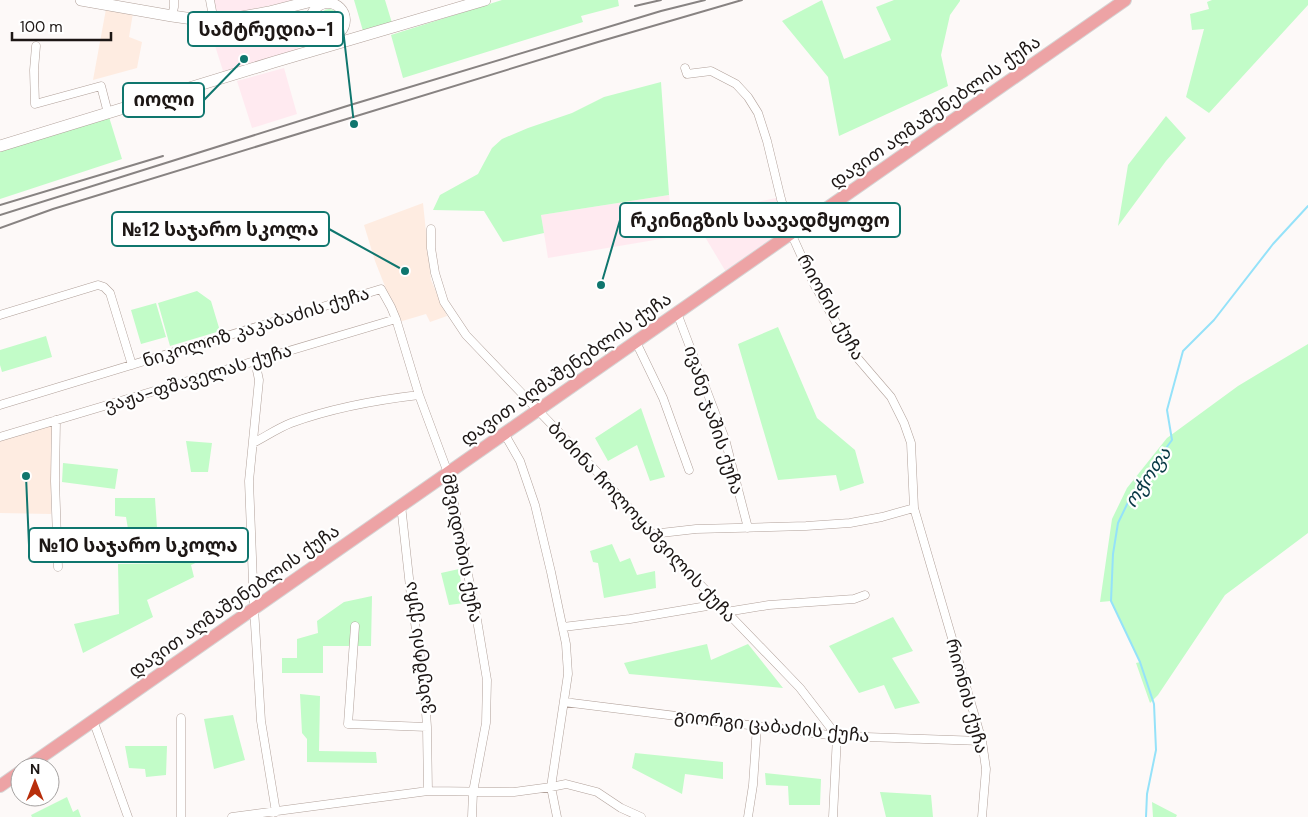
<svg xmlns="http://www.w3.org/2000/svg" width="1308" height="817" viewBox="0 0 1308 817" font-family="'DM Sans','Noto Sans Georgian',sans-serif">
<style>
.commercial{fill:#ffeaf0}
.education{fill:#feece1}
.green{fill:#c2fcc8}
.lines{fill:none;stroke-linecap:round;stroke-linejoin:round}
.stream{stroke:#95e2f9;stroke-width:2}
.minor-casing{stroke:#b1a19a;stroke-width:9}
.tertiary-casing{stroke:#b1a19a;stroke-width:11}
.secondary-casing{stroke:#b1a19a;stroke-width:12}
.primary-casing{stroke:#d6d5d5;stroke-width:14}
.minor{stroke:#fff;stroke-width:8}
.tertiary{stroke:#fff;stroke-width:10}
.secondary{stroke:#fff;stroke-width:11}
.primary{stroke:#eda3a5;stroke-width:12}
.rail{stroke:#888382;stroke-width:2}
.labels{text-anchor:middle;stroke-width:4.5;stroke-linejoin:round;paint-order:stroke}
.street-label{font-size:18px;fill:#1d1715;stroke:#fff}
.water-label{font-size:19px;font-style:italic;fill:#073844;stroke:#fff}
.leader{fill:none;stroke:#0f766e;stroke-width:2}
.callout-dot{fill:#0f766e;stroke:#fff;stroke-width:2}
.callout{fill:#fff;stroke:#0f766e;stroke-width:2}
.callout-label{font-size:19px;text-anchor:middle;font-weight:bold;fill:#1d1715}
</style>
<rect width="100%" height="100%" fill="#fdf9f8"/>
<!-- commercial -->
<path class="commercial" d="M214 0H296L220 16 216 13Z
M288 13 299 51 224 74 210 30Z
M284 68 297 114 252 128 237 81Z
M669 195 672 220 776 198 787 230 726 272 702 232 548 258 541 215Z"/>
<!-- education -->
<path class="education" d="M106 9 133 13 129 37 142 42 137 68 93 80Z
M423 203 431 280 447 316 430 322 426 314 399 322 375 261 364 225Z
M54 423 51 514 0 513V438Z"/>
<!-- green -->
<path class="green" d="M354 0H385L392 23 363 31Z
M502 0H618L619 6 581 16 583 22 403 78 391 35Z
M822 0 844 59 891 40 876 7 894 0H960V1L950 15 941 55 948 86 839 136 828 77 782 21Z
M1212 0H1308V5L1209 113 1186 97 1204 29 1192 30 1190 14 1209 9 1207 2Z
M319 19a10 10 0 1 1 20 0a10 10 0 1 1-20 0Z
M661 82 669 195 541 215 544 233 503 242 484 211 433 210 440 195 478 174 492 148 502 139 528 128 572 113 604 97Z
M1166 116 1186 138 1166 161 1118 226 1128 165Z
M109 117 122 159 0 199V150Z
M197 291 211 301 220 331 170 346 158 303Z
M156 303 166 337 141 344 131 310Z
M778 327 817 418 855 450 864 483 840 491 836 475 778 480 738 344Z
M46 336 52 357 2 372 0 365V350Z
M1308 344V533L1225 595 1158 695 1150 703 1136 663 1140 662 1111 601 1100 602 1112 519 1127 488 1167 438 1238 386Z
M641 408 665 477 650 481 637 445 608 461 595 438Z
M186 441 212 443 208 472H191Z
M63 463 118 469 115 489 62 482Z
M115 498H155L157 528 128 529 126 517 115 516Z
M185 528 219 532 217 553 191 565 194 577 147 600 153 617 83 653 74 624 119 614 118 564 185 563Z
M612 544 620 562 630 558 637 575 655 571 656 588 604 598 598 563 593 562 590 551Z
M459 569 464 603 449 605 441 573Z
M372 596 371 646H323V673H282V658H297V639L318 633 317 621 344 602Z
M893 617 913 651 892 658 920 703 895 709 884 685 859 693 829 646Z
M707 644 711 660 748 644 783 688 629 674 624 663Z
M300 694 320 696 319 751 376 752 377 763 307 762V739L302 733Z
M233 715 245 760 214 769 204 719Z
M125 746H167L166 775 146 777 145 769 129 768Z
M635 753 723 762V779L685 774 682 794 632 768Z
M765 773 821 779 820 805H789L788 786 766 785Z
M880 792 931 795 933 817H886Z
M67 797 73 812 78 809 81 817H32L31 815Z
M1152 802 1177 815 1176 817H1153Z"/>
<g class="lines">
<!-- stream -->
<path class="stream" d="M1146 817 1147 794 1156 750 1154 704 1140 662 1111 601 1113 554 1118 523 1132 494 1172 440 1167 410 1183 351 1214 320 1273 244 1308 206"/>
<defs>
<path id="minor" d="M210 0 214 22
M172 16 174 7V0
M36 46 34 70 35 104 101 86 108 113
M685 68 687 74 711 71 736 84 748 97 758 113 767 141 781 199 791 233 814 284 854 354 891 397 904 423 911 443 914 508 982 741 986 769 982 817
M431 229V248L435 273 444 302 466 335 598 473 652 534 719 604 800 688 837 736 833 817
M677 313 725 439 748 528
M0 315 98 285 104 287 110 293 132 365
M636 342 663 398 689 470
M255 361 259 380 249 481 254 608 261 721 276 812
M0 405 381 289 391 307 396 319 419 395 448 473 477 620 487 680 486 723 473 792 472 817
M56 420 55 481 58 567
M504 433 520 461 535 505 551 572 566 644 568 674 551 787 557 817
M0 437 396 319
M253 443C265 437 278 428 291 423 332 408 376 400 419 395
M401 505 411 596 424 683 427 727 428 791
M652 534 696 529 806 526 850 523 882 517 914 508
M726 612 769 605 854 599 865 595
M355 626 348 724 427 727
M563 627 630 619 719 604
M564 702 837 736 982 741
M181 718V817
M93 720 128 817
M232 817 428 791 514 792 551 787 566 784 597 792 621 808 641 817
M748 817 753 785 757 726"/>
<path id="tertiary" d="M311 20a17 17 0 1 1 34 0a17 17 0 1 1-34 0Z"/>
<path id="secondary" d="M81 0 172 16 214 22 269 12 316 0
M0 146 274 62 485 0"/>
<path id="primary" d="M27 767 1125 0
M0 786 20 772"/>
</defs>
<!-- minor casing -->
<use href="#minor" class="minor-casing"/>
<!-- tertiary casing -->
<use href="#tertiary" class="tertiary-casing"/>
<!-- secondary casing -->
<use href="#secondary" class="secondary-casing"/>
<!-- primary casing -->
<use href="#primary" class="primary-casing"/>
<!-- minor -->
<use href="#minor" class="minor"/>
<!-- tertiary -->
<use href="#tertiary" class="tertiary"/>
<!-- secondary -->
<use href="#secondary" class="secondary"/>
<!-- primary -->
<use href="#primary" class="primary"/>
<!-- rail -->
<path class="rail" d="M635 6 661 0
M0 205 163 156
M0 215 347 106 661 11 705 0
M0 228 53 209 598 42 742 0"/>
</g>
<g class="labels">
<!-- street labels -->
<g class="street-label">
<text transform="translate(935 112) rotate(-35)" y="6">დავით აღმაშენებლის ქუჩა</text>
<text transform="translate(831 307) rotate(61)" y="6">რიონის ქუჩა</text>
<text transform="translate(256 327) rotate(-17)" y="6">ნიკოლოზ კაკაბაძის ქუჩა</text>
<text transform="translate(566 369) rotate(-35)" y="6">დავით აღმაშენებლის ქუჩა</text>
<text transform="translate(198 378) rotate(-17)" y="6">ვაჟა-ფშაველას ქუჩა</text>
<text transform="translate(714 420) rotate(72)" y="6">ივანე ჯაშის ქუჩა</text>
<text transform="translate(642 522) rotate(47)" y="6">ბიძინა ჩოლოყაშვილის ქუჩა</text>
<text transform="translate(462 548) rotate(79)" y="6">მშვიდობის ქუჩა</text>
<text transform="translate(234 601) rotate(-35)" y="6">დავით აღმაშენებლის ქუჩა</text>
<text transform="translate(418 648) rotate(-97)" y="6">ვახუშტის ქუჩა</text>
<text transform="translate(967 696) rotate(75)" y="6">რიონის ქუჩა</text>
<text transform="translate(772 726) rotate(6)" y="6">გიორგი ცაბაძის ქუჩა</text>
</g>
<!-- water labels -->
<g class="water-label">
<text transform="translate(1147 477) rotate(-56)" y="7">ოჭოფა</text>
</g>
</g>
<!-- callouts -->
<path class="leader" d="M354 124L343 29M244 59L204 100M601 285L620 220M405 271L329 229M26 476L29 545"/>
<g class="callout-dot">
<circle cx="354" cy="124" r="5"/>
<circle cx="244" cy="59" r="5"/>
<circle cx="601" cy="285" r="5"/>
<circle cx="405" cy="271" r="5"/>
<circle cx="26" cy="476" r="5"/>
</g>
<g class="callout">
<rect x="188" y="12" width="155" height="34" rx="5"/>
<rect x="123" y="83" width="81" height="34" rx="5"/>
<rect x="620" y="203" width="280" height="34" rx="5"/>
<rect x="112" y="212" width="217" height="34" rx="5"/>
<rect x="29" y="528" width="219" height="34" rx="5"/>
</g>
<g class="callout-label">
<text x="266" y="36">სამტრედია-1</text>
<text x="164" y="106">იოლი</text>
<text x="760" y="227">რკინიგზის საავადმყოფო</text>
<text x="220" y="236">№12 საჯარო სკოლა</text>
<text x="138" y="552">№10 საჯარო სკოლა</text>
</g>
<!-- north arrow -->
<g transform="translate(35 782)"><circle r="24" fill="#ffffff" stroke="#a5a2a1"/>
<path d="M0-4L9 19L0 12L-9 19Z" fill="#b82e0b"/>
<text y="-8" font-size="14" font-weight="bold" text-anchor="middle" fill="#1d1715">N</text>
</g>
<!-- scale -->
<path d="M12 32v8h99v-8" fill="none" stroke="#1d1715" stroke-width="2.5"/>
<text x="20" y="32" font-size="15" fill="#1d1715" stroke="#ffffff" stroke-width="4" paint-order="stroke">100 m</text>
</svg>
